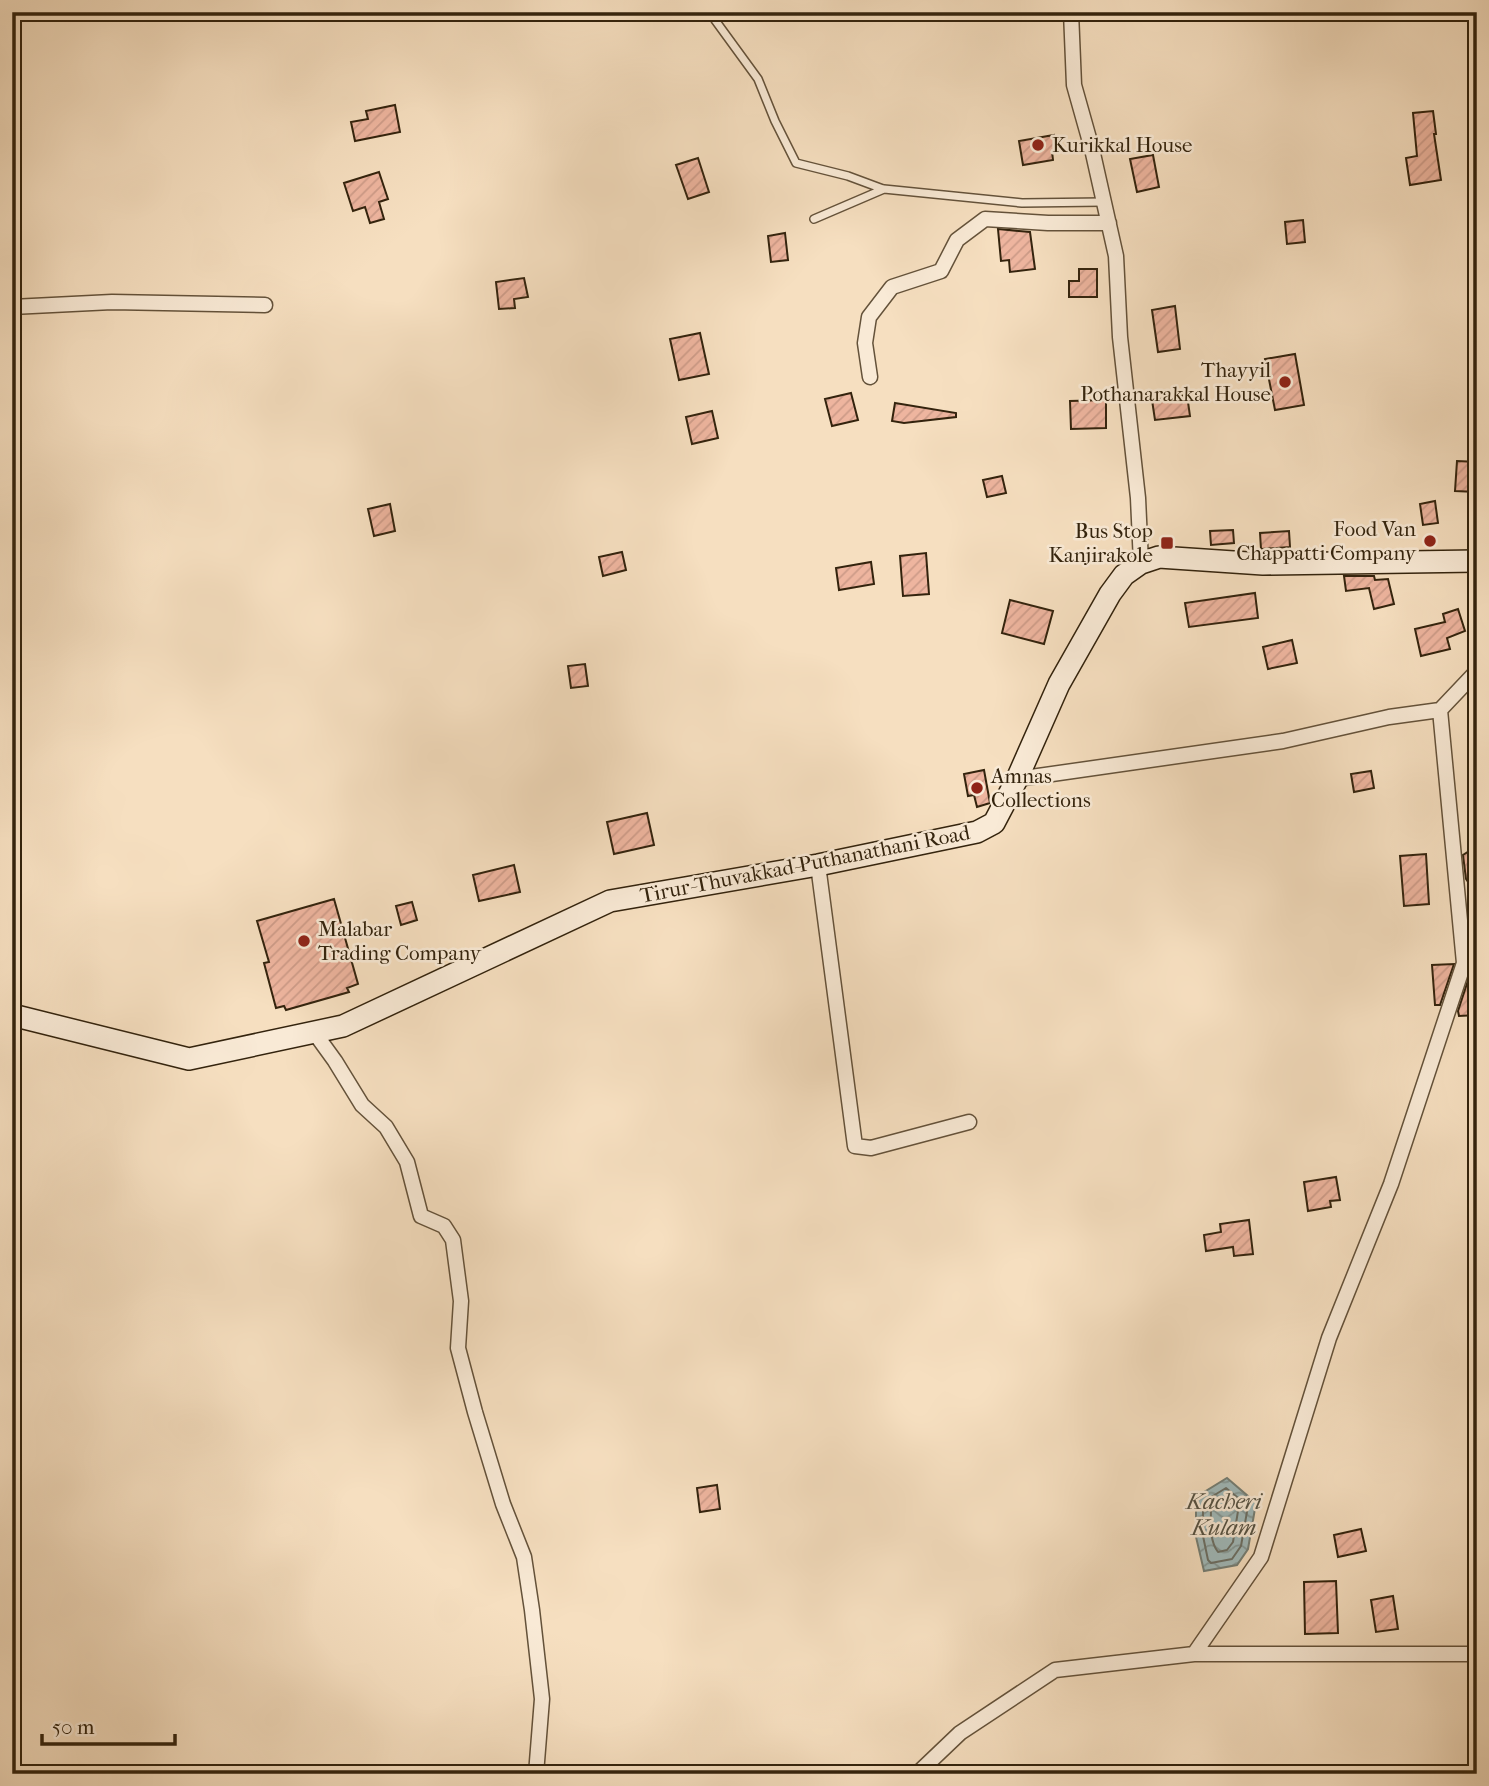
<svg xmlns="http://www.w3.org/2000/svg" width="1489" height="1786" viewBox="0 0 1489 1786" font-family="'IM FELL French Canon',serif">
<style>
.water{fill:url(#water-waves);stroke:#747e75;stroke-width:2}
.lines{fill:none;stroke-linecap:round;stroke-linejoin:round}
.shore{stroke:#6a6e64;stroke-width:2}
.building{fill:url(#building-hatch);stroke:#33230d;stroke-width:2}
.lane-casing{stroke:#64523a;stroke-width:10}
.street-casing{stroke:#64523a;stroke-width:17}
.secondary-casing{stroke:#33230d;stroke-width:24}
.lane{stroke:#f9ead6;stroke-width:7}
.street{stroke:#f9ead6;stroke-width:14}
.secondary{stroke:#f9ead6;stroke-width:21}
.poi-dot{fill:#8f2418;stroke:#f9ead6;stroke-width:2.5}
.labels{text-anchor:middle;stroke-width:5;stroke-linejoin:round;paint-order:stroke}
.poi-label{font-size:21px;fill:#33230d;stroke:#f9ead6;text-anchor:start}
.street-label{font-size:21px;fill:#33230d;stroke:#f9ead6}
.water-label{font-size:23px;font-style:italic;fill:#545041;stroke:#f9ead6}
</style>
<defs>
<pattern id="water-waves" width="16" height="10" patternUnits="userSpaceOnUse" patternTransform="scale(1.75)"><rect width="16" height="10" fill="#a0babb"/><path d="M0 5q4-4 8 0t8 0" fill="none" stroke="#839796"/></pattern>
<pattern id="building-hatch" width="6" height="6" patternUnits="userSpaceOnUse" patternTransform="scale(1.75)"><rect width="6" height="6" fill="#eeb59f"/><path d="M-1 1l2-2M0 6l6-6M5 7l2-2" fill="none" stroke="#cd9b88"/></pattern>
</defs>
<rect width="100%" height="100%" fill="#f6dfc0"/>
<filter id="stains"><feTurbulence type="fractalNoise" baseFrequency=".00286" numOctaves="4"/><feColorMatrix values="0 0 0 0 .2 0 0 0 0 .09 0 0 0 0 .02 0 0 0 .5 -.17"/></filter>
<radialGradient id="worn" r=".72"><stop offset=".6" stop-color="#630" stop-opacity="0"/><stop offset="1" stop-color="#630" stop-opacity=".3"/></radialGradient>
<!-- water -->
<path class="water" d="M1227 1478 1256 1503 1248 1549 1237 1565 1204 1571 1196 1537V1497Z"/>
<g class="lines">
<!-- shore -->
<path class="shore" d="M1226 1488 1248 1506 1241 1546 1232 1559 1211 1563 1208 1560 1203 1536V1502Z
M1225 1498 1238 1511 1233 1542 1227 1550 1218 1552C1209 1540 1211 1523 1211 1507Z"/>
</g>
<!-- building -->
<path class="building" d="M395 105 400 132 355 141 351 122 368 119 366 111Z
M1433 111 1436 134H1434L1441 180 1410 185 1406 158 1417 156 1413 113Z
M1054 135 1057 150 1052 151 1053 160 1023 165 1019 141Z
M1153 155 1159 187 1137 192 1130 159Z
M698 158 709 192 688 199 676 165Z
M379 172 388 199 379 202 384 219 370 223 365 207 353 211 344 183Z
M1303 220 1305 242 1287 244 1285 222Z
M998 229 1030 232 1035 269 1010 272 1009 260 1001 261Z
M785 233 788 260 771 262 768 236Z
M1079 269H1097V297H1069V281H1079Z
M524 278 528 297 514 299 515 308 499 309 496 282Z
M1175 306 1180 349 1158 352 1152 310Z
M700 333 709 374 679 380 670 339Z
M1295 354 1304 405 1275 410 1265 359Z
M851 393 858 420 832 426 825 399Z
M1187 395 1190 416 1155 420 1152 400Z
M1106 400V428L1071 429 1070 401Z
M895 403 956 413V417L904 423 892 421Z
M712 411 718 438 692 444 686 417Z
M1457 461 1477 462V492L1455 491Z
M1002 476 1006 493 987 497 983 480Z
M1435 501 1438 523 1423 525 1420 504Z
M390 504 395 531 374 536 368 509Z
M1233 530 1234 543 1211 545 1210 531Z
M1289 531 1290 547 1261 549 1260 533Z
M622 552 626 570 603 576 599 557Z
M926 553 929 594 903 596 900 556Z
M871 562 874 584 839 590 836 568Z
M1344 576H1374L1375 580 1388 579 1394 604 1374 609 1369 588 1346 591Z
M1255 593 1258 618 1189 627 1185 603Z
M1010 600 1053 611 1044 644 1002 633Z
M1458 609 1465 631 1447 638 1450 649 1421 656 1415 629 1445 622 1443 614Z
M1292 640 1297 663 1268 669 1263 647Z
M585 664 588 686 571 688 568 666Z
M984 770 990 803 977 807 974 795 968 796 964 774Z
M1371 771 1374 788 1354 792 1351 774Z
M647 813 654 845 614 854 607 822Z
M1477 846V895L1466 879 1463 855Z
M1426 854 1429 904 1404 906 1400 856Z
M514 865 520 892 479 901 473 875Z
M334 899 358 984 347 988 349 992 286 1010 284 1006 276 1008 264 963 269 962 257 921Z
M412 902 417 920 401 925 396 906Z
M1474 962H1477V1015L1459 1016 1458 1011Z
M1454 964 1440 1005H1435L1432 965Z
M1336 1177 1340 1200 1330 1201 1331 1207 1308 1211 1304 1182Z
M1249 1220 1253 1254 1234 1256 1233 1247 1206 1251 1204 1235 1221 1232 1220 1224Z
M717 1485 720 1509 700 1512 697 1488Z
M1361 1529 1366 1551 1338 1557 1334 1535Z
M1336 1581 1338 1633 1305 1634 1304 1582Z
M1393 1596 1398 1629 1376 1632 1371 1600Z"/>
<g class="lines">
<defs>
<path id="lane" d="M715 20 758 79 775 121 796 163 848 176 883 189
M814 219 884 189 1022 203 1103 202"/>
<path id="street" d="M1071 12 1074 85 1092 149 1116 256 1120 337 1138 498 1141 563
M12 307 112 302 265 305
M870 377 865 343 869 317 892 287 941 271 957 240 985 219 1048 223H1109
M1017 779 1283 741 1389 717 1440 710
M818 865 855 1146 871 1148 969 1122
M314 1032 335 1061 362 1105 386 1127 407 1162 421 1216 444 1226 453 1240 461 1301 458 1348 475 1412 503 1504 524 1557 532 1610 542 1699 536 1774
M1194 1654H1477
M917 1774 960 1733 1055 1670 1194 1654 1261 1557 1329 1338 1391 1184 1464 963 1440 710 1477 671"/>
<path id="secondary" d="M12 1015 189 1059 343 1026 610 901 818 865 977 832 994 823 1017 779 1059 684 1110 594 1124 575 1141 563 1159 557 1263 564 1477 561"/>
</defs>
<!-- lane casing -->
<use href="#lane" class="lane-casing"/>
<!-- street casing -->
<use href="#street" class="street-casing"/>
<!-- secondary casing -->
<use href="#secondary" class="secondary-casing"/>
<!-- lane -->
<use href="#lane" class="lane"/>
<!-- street -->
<use href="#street" class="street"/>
<!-- secondary -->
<use href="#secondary" class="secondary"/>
</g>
<!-- markers -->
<g class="poi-dot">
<circle cx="1038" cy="145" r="7"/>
<circle cx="1285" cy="382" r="7"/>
<circle cx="1430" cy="541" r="7"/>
<rect x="1160" y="536" width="14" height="14" rx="3.5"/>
<circle cx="977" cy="788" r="7"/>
<circle cx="304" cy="941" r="7"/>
</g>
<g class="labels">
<!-- poi labels -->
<g class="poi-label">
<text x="1052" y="152">Kurikkal House</text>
<text x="1271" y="377" text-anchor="end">Thayyil<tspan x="1271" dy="24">Pothanarakkal House</tspan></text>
<text x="1416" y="536" text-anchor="end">Food Van<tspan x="1416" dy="24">Chappatti Company</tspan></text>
<text x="1153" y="538" text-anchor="end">Bus Stop<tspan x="1153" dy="24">Kanjirakole</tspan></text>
<text x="991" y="783">Amnas<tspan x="991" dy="24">Collections</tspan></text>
<text x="318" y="936">Malabar<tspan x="318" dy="24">Trading Company</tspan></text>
</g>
<!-- street labels -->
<g class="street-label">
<text transform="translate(805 864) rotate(-11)" y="7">Tirur-Thuvakkad-Puthanathani Road</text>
</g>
<!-- water labels -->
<g class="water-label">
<text x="1224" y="1509">Kacheri<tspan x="1224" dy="26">Kulam</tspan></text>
</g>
</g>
<!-- margin -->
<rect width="1489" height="1786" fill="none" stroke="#f6dfc0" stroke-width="42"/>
<rect x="14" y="14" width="1461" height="1758" fill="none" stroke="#33230d" stroke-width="3.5"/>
<rect x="21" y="21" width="1447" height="1744" fill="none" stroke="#33230d" stroke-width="2"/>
<!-- scale -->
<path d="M42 1734v10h133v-10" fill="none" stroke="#33230d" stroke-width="3.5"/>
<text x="52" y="1734" font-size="21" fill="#33230d" stroke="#f9ead6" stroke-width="5" paint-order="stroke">50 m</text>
<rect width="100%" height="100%" filter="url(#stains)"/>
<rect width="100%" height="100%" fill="url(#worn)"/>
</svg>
